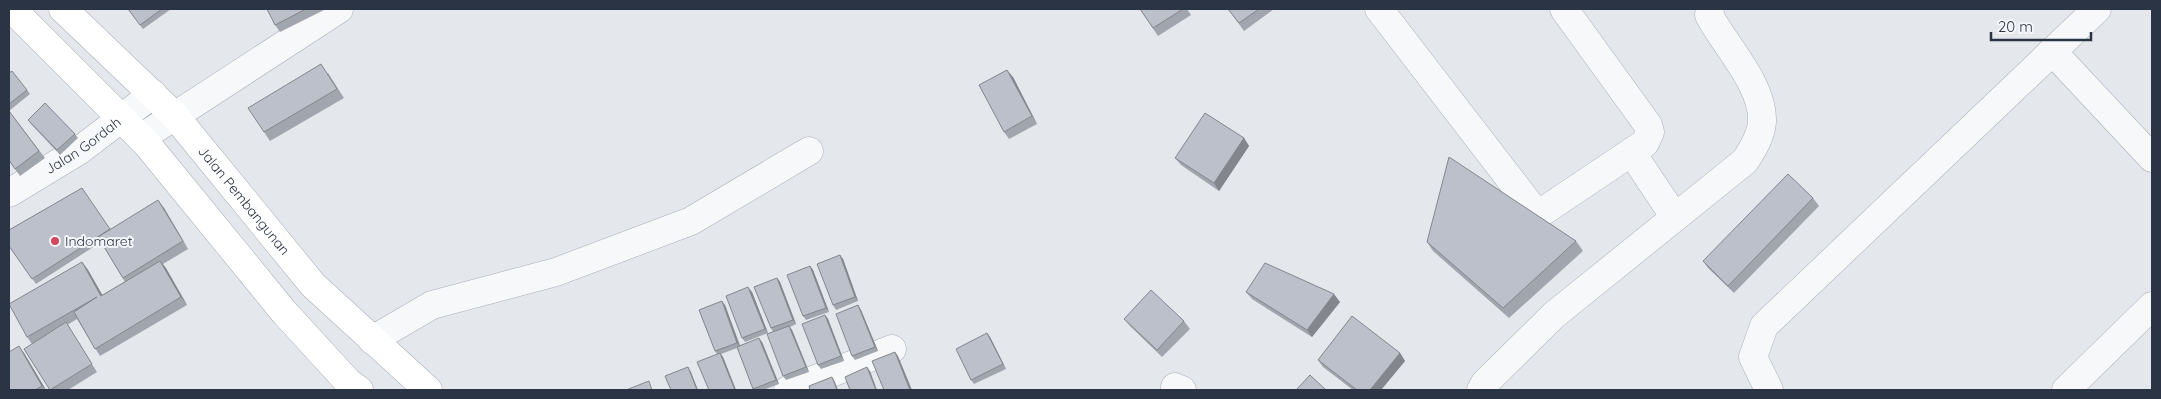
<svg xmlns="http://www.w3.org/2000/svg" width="2161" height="399" viewBox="0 0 2161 399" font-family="Quicksand,sans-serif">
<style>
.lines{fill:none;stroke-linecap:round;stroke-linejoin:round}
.street-casing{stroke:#a9aeb7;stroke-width:29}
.secondary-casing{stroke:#a9aeb7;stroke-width:29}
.street{stroke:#f7f8fa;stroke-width:28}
.secondary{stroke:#fff;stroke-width:28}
.wall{fill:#a1a5ae}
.shaded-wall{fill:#83868d}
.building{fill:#bbc0ca;stroke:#83868d}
.poi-dot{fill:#d1495b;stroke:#f4f6f9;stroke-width:2}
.labels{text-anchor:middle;stroke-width:4;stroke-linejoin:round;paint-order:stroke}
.street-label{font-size:14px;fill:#2b3445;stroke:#f4f6f9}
.poi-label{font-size:14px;fill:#2b3445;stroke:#f4f6f9;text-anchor:start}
</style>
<rect width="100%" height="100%" fill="#e4e7ec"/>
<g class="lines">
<defs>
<g id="street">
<path d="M1379 9 1533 209 1542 212 1645 143 1650 132 1648 125 1564 9"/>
<path d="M2052 51 2152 158"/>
<path d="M141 138 339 9"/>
<path d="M1632 153 1674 216"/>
<path id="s1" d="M9 193 80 150 153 94"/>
<path d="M372 340 432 305 556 272 691 221 809 151"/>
<path d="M1175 387 1182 390"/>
<path d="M788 390 892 349"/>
<path d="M1481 390 1485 383 1554 315 1745 161C1753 149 1761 136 1762 122 1764 85 1725 46 1709 15L1710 9"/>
<path d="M1769 390 1753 357 1764 326 2097 9"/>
<path d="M2066 390 2152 306"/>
</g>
<g id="secondary">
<path d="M12 9 146 143 284 312 349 383 359 390"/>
<path id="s2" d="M63 9 175 116 313 285 428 390"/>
</g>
</defs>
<!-- street casing -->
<use href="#street" class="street-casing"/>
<!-- secondary casing -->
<use href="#secondary" class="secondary-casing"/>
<!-- street -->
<use href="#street" class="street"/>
<!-- secondary -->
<use href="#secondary" class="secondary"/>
</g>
<!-- wall -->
<path class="wall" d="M128 9H171L143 29Z
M267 9H326L280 32 275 25Z
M1140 9H1187L1191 15 1158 36Z
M1228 9H1274L1244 31Z
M9 73 27 90 30 94 9 111 45 158 20 176 9 161Z
M328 73 344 98 270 141 264 132Z
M1013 77 1037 124 1009 139 1004 132Z
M28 120 75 134 78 138 60 155 31 124Z
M1244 138 1249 146 1219 191 1181 165 1175 158Z
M1813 198 1819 206 1734 293 1708 268 1703 261Z
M164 208 188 249 163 264 187 305 100 356 77 319 67 325 97 372 68 390H50L32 344 27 337 82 262 88 270 102 295 125 282 101 242 36 284 9 246 110 230Z
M1576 241 1583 251 1509 318 1433 251 1427 242Z
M843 259 858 301 836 310 833 305Z
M810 266 813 270 829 312 806 320 803 316Z
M777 278 780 282 796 324 790 327 792 330 809 372 786 380 783 376 773 332 771 328Z
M752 292 768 333 745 342 742 338Z
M1246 292 1340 302 1312 337 1252 299Z
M725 305 740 345 762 342 779 384 763 390H754L737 348 721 354 723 357 736 390H709L717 354 715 351Z
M858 305 861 310 878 351 855 360 852 356Z
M825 315 828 319 844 361 821 369 818 365Z
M1124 319 1184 321 1190 329 1162 357 1130 326Z
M987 333 990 337 1006 369 974 384 971 380Z
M24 353 46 390H9Z
M1400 353 1405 361 1381 390H1353L1323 367 1318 360Z"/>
<!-- shaded-wall -->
<path class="shaded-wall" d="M1007 70 1013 77 1037 124 1032 116Z
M1244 138 1249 146 1219 191 1214 183Z
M158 200 164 208 188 249 183 241Z
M840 255 843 259 858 301 855 297Z
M160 261 166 268 187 305 181 297Z
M82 262 88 270 107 303 101 296Z
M810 266 813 270 829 312 826 308Z
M777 278 780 282 796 324 793 320Z
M748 287 752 292 768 333 765 329Z
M1334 294 1340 302 1312 337 1307 330Z
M722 301 725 305 740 347 737 343Z
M858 305 861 310 878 351 875 347Z
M825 315 828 319 844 361 841 356Z
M789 326 792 330 809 372 806 367Z
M987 333 990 337 1006 369 1003 364Z
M759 338 762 342 779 384 776 380Z
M19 346 24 353 46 390 42 386Z
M895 352 898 356 912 390H910Z
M720 353 723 357 736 390H735Z
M1400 353 1405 361 1381 390H1370Z
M688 367 691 372 698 390H697Z
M867 367 870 371 877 390H876Z
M832 377 835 382 838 390H837Z"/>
<!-- building -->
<path class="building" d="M128 9H162L140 25Z
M267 9H306L275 25Z
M1140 9H1183L1153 28Z
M1228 9H1259L1239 23Z
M321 64 337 89 264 132 248 108Z
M1007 70 1032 116 1004 132 979 85Z
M12 71 27 90 9 104V73Z
M45 103 75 134 57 150 28 120Z
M9 111 39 151 15 169 9 160Z
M1205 113 1244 138 1214 183 1175 158Z
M1449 157 1576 241 1503 308 1427 242Z
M1788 174 1813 198 1728 286 1703 261Z
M82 188 110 229 32 279 9 246V230Z
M158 200 183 241 123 278 98 237Z
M840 255 855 297 833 305 817 264Z
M160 261 181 297 95 349 74 312 97 297 27 337 9 304 82 262 101 296Z
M1265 263 1334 294 1307 330 1246 292Z
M810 266 826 308 803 316 787 275Z
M777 278 793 320 771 328 754 287Z
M748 287 765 329 742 338 726 296Z
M1151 290 1184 321 1157 350 1124 319Z
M722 301 737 343 715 351 699 310Z
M858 305 875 347 852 356 836 314Z
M825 315 841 356 818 365 802 324Z
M1352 316 1400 353 1370 390H1357L1318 360Z
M66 322 92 364 50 390 24 349Z
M789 326 806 367 783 376 767 334Z
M987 333 1003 364 971 380 956 349Z
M759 338 776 380 753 389 737 347Z
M19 346 42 386 35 390H9V352Z
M895 352 910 390H884L872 361Z
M720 353 735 390H709L697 362Z
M688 367 697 390H671L665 376Z
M867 367 876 390H850L845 377Z
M1310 375 1326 390H1296Z
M832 377 837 390H810L809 386Z
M649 381 652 390H626Z"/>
<!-- markers -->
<circle class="poi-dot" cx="55" cy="241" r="5"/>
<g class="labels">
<!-- street labels -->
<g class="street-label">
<text dy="5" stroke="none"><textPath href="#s1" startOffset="88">Jalan Gordah</textPath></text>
<text dy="5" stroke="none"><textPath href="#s2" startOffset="264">Jalan Pembangunan</textPath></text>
</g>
<!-- poi labels -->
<g class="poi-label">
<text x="65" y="246">Indomaret</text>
</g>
</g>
<!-- border -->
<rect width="2161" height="399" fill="none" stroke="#2b3445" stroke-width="20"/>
<!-- scale -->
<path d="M1991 32v8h100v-8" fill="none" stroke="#2b3445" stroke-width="2.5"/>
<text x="1998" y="32" font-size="15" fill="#2b3445" stroke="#f4f6f9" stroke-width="4" paint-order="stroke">20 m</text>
</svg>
